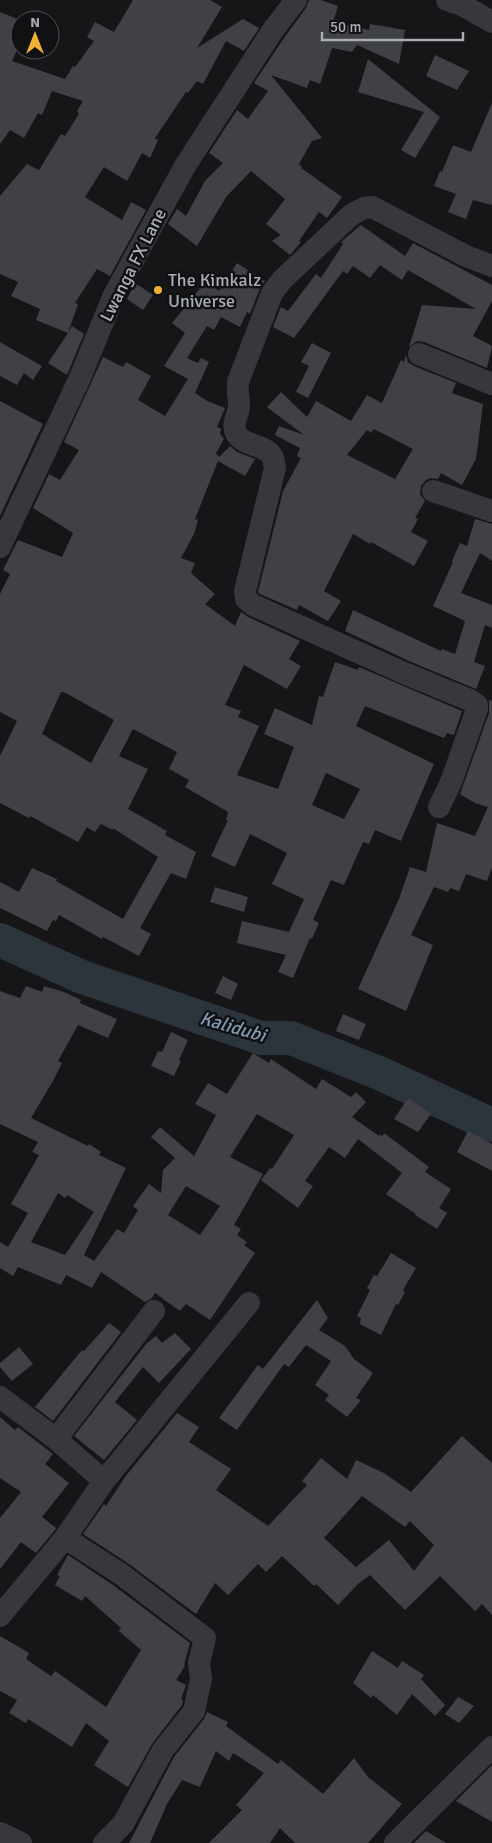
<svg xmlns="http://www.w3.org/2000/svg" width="492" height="1843" viewBox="0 0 492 1843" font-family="Signika,sans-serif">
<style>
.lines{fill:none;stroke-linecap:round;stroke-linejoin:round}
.river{stroke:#2c353c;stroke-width:34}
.building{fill:#404145;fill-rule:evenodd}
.minor{stroke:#37383d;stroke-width:22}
.poi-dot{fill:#f2b134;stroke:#111113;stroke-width:2}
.labels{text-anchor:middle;stroke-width:5;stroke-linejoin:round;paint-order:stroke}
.street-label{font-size:18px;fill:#a8adb8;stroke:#111113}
.poi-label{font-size:18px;fill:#a8adb8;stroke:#111113;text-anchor:start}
.water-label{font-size:19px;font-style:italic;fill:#7f9bb3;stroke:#111113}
</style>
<rect width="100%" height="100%" fill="#161618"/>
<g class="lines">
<!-- river -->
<path class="river" d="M0 940 82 977 261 1038H291L379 1073 492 1125"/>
</g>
<!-- building -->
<path class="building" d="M133 0H210L222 7 197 48 243 19 259 28 244 51 226 41 203 84 197 81 188 93 186 92 155 138 158 140 150 158 142 153 127 181 104 167 85 197 122 220 131 202 146 210 110 276 97 269 75 303 78 304 68 333 72 326 84 334 67 375 48 363 68 333 36 320 40 309 11 296 18 282 0 274V196L27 164 39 170 61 134 65 136 79 114 77 111 83 101 52 91 42 115 38 113 24 138 10 130 0 144V12L20 20V43L12 61 65 79 73 66 75 67 94 41 87 37 95 22 114 32Z
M309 0H321L338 6 333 22 369 30 370 24 405 30 399 64 357 45 352 52 332 48 320 84 310 80 307 88 271 75 322 138 312 141 299 164 302 167 301 168 342 197 327 218 319 212 299 241 301 242 290 255 272 241 281 235 266 224 285 199 251 171 226 197 197 246 168 224 177 209 186 216 205 181 223 163 209 153 237 110 248 119 268 91 254 83 284 38 306 8Z
M435 55 469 71 457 90 426 76Z
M368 59 440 117 415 158 401 150 424 112 358 92Z
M492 103V205L473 200 466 219 448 212 456 194 434 186 440 171 442 172 453 145 471 152Z
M361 225 405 256 413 243 492 285V301L473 336 492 346 487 368 424 342 417 341 409 347 422 305 476 309 408 270 402 280 380 265 370 278 353 266 347 274 343 271 294 338 273 327 281 307 288 311 316 274 321 278 343 244 341 242Z
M237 263 265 281 260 288 250 314 247 312 240 327 221 317 214 330 207 326 187 358 198 363 201 358 209 362 195 393 207 401 225 408 217 427 221 429 220 434 224 439 216 453 219 457 230 446 237 452 255 459 245 476 218 461 195 519 198 520 194 534 181 558 195 563 191 573 215 594 205 604 235 626 241 612 248 617 300 641 289 659 301 666 287 689 244 665 225 705 241 711 238 717 259 726 237 775 278 789 294 747 264 734 275 708 312 725 319 696 323 697 335 662 358 670 359 667 462 711 454 735 447 733 444 738 365 706 356 726 434 764 401 841 375 830 369 844 363 842 344 885 331 880 313 920 319 923 312 939 310 938 293 978 278 972 286 955 237 943 242 921 289 932 304 899 272 884 287 853 250 834 235 867 211 856 228 820H226L228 812 185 787 189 780 169 769 177 752 133 729 119 756 148 769 128 809 167 831 165 835 196 852 186 879 171 873 140 928 151 934 139 956 103 937 102 939 59 915 56 921 53 920 47 931 0 908V882L19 892 32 868 57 879 56 881 72 890 123 919 158 857 113 828V830L101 824 95 832 87 827 78 842 30 816 29 818 0 803V756L17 721 0 712V594L10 574 3 570 18 540 62 557 73 533 33 508 49 474 60 480 79 450 64 442 103 357 123 367 126 362 151 376 138 400 165 416 188 379 164 366 185 333 172 323 206 281 219 291ZM61 692H64L114 720 91 763 42 734ZM326 773 360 789 344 819 312 805Z
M135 283 153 295 143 310 127 299Z
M0 342 42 366 33 380 24 373 17 385 0 376Z
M312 343 331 353 308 398 296 392 309 366 301 362Z
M406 355 408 362 414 366 456 383 452 393 483 404 476 459 462 485 441 473 438 479 430 478 425 481 421 486 420 494 425 501 415 518 418 519 411 532 428 541 414 566 371 542 370 544 353 534 324 591 341 601 328 621 299 605 297 610 260 594 258 592 283 491 301 458 297 456 300 448 275 435 279 426 304 435 267 407 281 392 307 417 316 401 351 421 367 395 382 403 401 360 404 362ZM374 429 413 449 395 479 347 455 367 430 371 433Z
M0 401 43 424 0 516Z
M475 519 492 524V561L480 553 461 593 492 605V628L485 625 474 662 485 666 476 689 409 661 345 631 353 610 441 651 442 649 455 654 465 621 433 606 453 562 452 561 460 543 467 546Z
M489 700 492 701V868L487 881 466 874 459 891 450 888 448 892 434 887 411 935 433 945 406 1011 358 989 399 899 410 867 426 872 437 823 475 836 488 807 475 803 460 794 489 713Z
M215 887 248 897 244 912 210 902Z
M223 976 238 984 231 1000 215 993Z
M26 986 42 992 44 986 64 992 81 1000 80 1003 117 1019 108 1038 78 1025 58 1061 62 1063 53 1081 31 1118 88 1146 89 1144 101 1152 99 1155 126 1168 84 1255 94 1261 117 1229 124 1233 138 1210 133 1206 149 1184 161 1193 163 1170 175 1158 151 1137 160 1127 194 1156 216 1115 195 1104 208 1083 227 1094 253 1053 269 1063 271 1059 316 1089 322 1079 351 1097 356 1092 366 1102 352 1117 379 1136 380 1134 382 1137 384 1133 429 1167 425 1172 451 1189 439 1208 447 1213 437 1229 415 1215 416 1214 386 1194 402 1173 358 1139 345 1158 329 1147 305 1181 313 1186 298 1208 261 1180 270 1168 272 1169 294 1135 257 1114 230 1157 263 1174 234 1225 241 1229 237 1235 247 1242 244 1245 255 1253 210 1320 186 1304 180 1311 155 1293 152 1298 145 1302 101 1272 92 1288 66 1275 61 1285 18 1267 13 1276 0 1268V1242L8 1247 28 1213 11 1204 39 1155 32 1152 38 1142 0 1124V991L20 998ZM186 1186 220 1206 200 1235 168 1215ZM58 1193 65 1198 67 1195 94 1212 65 1255 31 1242Z
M343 1014 366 1024 359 1040 336 1031Z
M171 1032 188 1040 179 1060 181 1061 174 1076 151 1066 158 1051 162 1052Z
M408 1098 431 1114 418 1132 394 1119Z
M468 1131 492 1144V1171L457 1152Z
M391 1253 416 1268 403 1290 405 1292 398 1305 396 1304 381 1335 360 1324 361 1318 357 1316 370 1290 367 1288 374 1275 377 1276Z
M317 1300 328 1318 319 1330 345 1346 354 1359 373 1373 356 1398 361 1400 347 1417 325 1400 329 1395 315 1385 331 1361 306 1345 289 1367 284 1364 237 1430 219 1418 258 1365 263 1369Z
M109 1323 121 1332 53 1421 35 1407 82 1350 84 1351Z
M175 1333 191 1349 159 1383 143 1367 115 1402 137 1420 104 1460 74 1436 147 1343 156 1336 162 1343Z
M19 1347 33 1364 12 1381 0 1367V1363Z
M177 1413 199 1427 189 1442 231 1469 216 1490 268 1526 307 1485 302 1481 321 1458 347 1479 356 1460 384 1473 411 1492 462 1436 492 1463V1615L482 1604 475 1611 440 1576 405 1610 370 1575 358 1584 338 1605 316 1584 314 1586 282 1556 266 1572 258 1564 228 1595 215 1583 196 1614 129 1564 83 1534 104 1504 106 1506 125 1477ZM362 1496 405 1527 410 1521 434 1545 414 1571 389 1540 356 1567 324 1538Z
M0 1417 15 1430 18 1427 53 1454 45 1464 69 1483 42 1517 56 1528 55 1530 36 1553 21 1542 0 1569V1518L21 1492 0 1478Z
M68 1555 113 1585 190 1643 184 1665 185 1666 176 1680 186 1685 181 1699 183 1700 182 1705 152 1744 128 1787 94 1765 109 1741 86 1723 72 1747 28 1719 26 1723 9 1713 17 1700 0 1691V1636L29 1653 26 1659 51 1676 55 1671 106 1707 141 1650 119 1631 121 1628 85 1596 82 1601 55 1585 60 1576 57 1575Z
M372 1651 398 1668 402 1661 424 1675 421 1679 445 1705 435 1716 412 1694 397 1715 373 1695 371 1698 353 1683Z
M458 1697 474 1706 459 1723 445 1714Z
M207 1712 228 1722 226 1726 278 1764 281 1760 323 1794 354 1758 368 1777 402 1804 368 1843H295L280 1828 270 1843H209L242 1810 236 1805 264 1773 233 1753 229 1761 216 1751 200 1787 182 1780 167 1804 150 1843H129L174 1757 204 1719Z
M492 1765V1822L456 1801Z
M426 1831 446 1843H414Z"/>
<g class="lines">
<!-- minor -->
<path class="minor" d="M447 0 462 5 492 22
M419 354 492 384
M433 491 492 511
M0 547 79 380 114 295 185 166 273 30 296 0
M439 807 451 782 477 709V705L472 701 404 673 253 605 246 599 245 591 275 468C274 464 274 459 272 456 265 444 242 446 236 433 231 423 239 415 239 406 239 397 237 390 238 382L272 293 282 280 351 215 364 208 372 207 466 256 492 266
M0 1397 56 1439 104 1481
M56 1439 154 1311
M65 1538 121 1574 205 1638 199 1663 201 1679 194 1711 163 1750 123 1824 104 1843
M0 1616 65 1538 104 1481 249 1303
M0 1833 21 1843
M395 1843 492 1747"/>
</g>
<!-- markers -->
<circle class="poi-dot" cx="158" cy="290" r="5"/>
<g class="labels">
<!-- street labels -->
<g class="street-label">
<text transform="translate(133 265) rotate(-63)" y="6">Lwanga FX Lane</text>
</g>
<!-- poi labels -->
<g class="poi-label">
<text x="168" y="286">The Kimkalz<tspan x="168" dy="21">Universe</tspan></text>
</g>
<!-- water labels -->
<g class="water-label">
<text transform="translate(233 1026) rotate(16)" y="7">Kalidubi</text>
</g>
</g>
<!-- north arrow -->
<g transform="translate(35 35)"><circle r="24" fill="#111113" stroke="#4d4f55"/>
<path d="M0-4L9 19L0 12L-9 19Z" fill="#f2b134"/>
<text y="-8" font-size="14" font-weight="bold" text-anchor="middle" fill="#a8adb8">N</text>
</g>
<!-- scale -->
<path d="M322 32v8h141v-8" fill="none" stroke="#a8adb8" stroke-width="2.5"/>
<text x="330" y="32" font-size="15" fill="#a8adb8" stroke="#111113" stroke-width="4" paint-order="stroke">50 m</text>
</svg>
